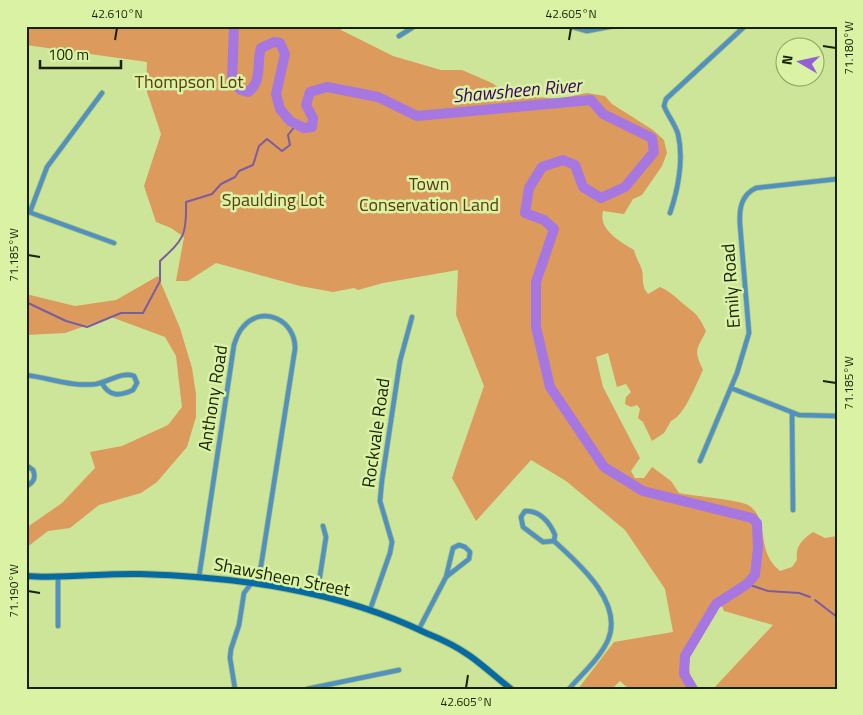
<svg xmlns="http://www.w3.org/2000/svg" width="863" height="715" viewBox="0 0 863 715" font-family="'Titillium Web',sans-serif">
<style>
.green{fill:#dc9a5d}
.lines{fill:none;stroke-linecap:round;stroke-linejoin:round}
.stream{stroke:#7c5c9e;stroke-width:2}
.river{stroke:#a676e1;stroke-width:10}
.minor-casing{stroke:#acc27d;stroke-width:6}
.secondary-casing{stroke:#acc27d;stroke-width:8}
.minor{stroke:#5091c2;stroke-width:4.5}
.secondary{stroke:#076ba3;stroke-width:6}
.ticks{fill:none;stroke:#192103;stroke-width:2}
.labels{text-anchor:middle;stroke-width:5;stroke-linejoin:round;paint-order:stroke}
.park-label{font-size:18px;fill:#5f3910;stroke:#d9f2a4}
.street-label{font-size:18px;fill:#192103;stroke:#d9f2a4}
.water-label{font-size:19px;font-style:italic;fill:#3c0067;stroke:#d9f2a4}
.neatline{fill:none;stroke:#192103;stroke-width:2}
.ticks-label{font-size:12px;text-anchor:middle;fill:#192103}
</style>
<rect width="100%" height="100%" fill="#cce598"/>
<!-- green -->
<path class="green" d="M26 26H342L341 30 393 56 441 70H462L492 83 502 90 505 98 529 96 557 99 587 93 605 96 612 104 653 130 664 140 667 153 662 166 642 195 633 199 624 214 603 211C598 230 621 242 634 250 636 259 640 263 642 270 644 279 641 286 648 294L660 287C669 291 673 295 680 301 695 314 697 312 706 331 697 350 693 349 703 370 696 384 685 415 671 421L664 433 652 441 643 422 638 418 640 409 637 405 631 407 625 404 626 397 631 392 626 384 617 387 608 353 596 357 603 387 640 458 631 471 635 478H644L652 467 671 481 679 493C693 496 740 500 748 505 771 519 754 550 780 571L792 567 797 560C795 546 802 540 813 532L825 538 837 536V689H713L773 625 724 611 720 601C705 611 689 649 689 667 689 675 694 682 697 689H629L620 681 612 689H578L614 642 673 632 665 589 625 530 566 481 531 460 476 521 452 478 484 386 456 315 458 270 383 283 358 290 354 288 333 292 300 286 216 263 188 281H176L184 237 171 228 156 222 144 186 161 134 146 89 147 62 26 45Z
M158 276 180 328 192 368 196 394V417L187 447 157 482 141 493 99 505 70 528 48 531 26 548V528L62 503 95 468 90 452 122 446 168 425 182 407 176 356 165 337 111 317 65 333 26 335V294L75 306 116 300Z"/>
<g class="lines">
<!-- stream -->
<path class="stream" d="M26 302 66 321 87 327 121 313H143L160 281V261C184 239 187 235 186 202L212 194 221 184 235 177 239 171 253 165 259 146 267 139 282 151 290 145 288 135 296 125
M747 584 768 591 799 593 810 597
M815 600 837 617"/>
<!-- river -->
<path class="river" d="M234 26 232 82 241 90 248 92C263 81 256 64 261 48L274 42 280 43 285 54 276 94 280 109 290 121 304 128 312 127 313 118 306 105 310 92 327 87 378 97 417 116 591 100 603 114 652 138 654 152 625 187 601 198 583 187 575 165 563 160 542 167 529 188 525 213 544 220 554 229 536 282V327L550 387 604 467 643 491 752 518 757 523 758 548 755 575 747 584 716 604 685 656 684 674 693 689"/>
<defs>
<path id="minor" d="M569 26 587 31 614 26
M399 36 415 26
M26 211 114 243
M30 212 47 167 102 93
M670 213C678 190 684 159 678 134 675 124 668 116 664 106L666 99 745 26
M26 375C50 378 72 387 96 384 108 382 123 371 134 376L137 383 133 390C120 396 109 397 102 383
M731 388 799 415 837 416
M792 413 793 510
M700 461 737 373 749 333 740 225C739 209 741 195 756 188L837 179
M26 465 33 470C36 477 34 483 26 486
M525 511C540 510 550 523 555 535L554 541 543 542 523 527 521 517Z
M554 541C578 563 624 602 608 640 600 658 582 674 569 689
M58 577V626
M199 577 234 345C236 339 238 332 243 327 262 304 296 320 295 349L261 566 257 576 244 593 239 625 231 649 230 658 235 689
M317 595 326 537 323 526
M370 610 390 553 392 542 380 501 382 480 400 361 412 317
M419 629 446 577 469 559 470 552 465 547 459 545 453 548 446 577
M307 689 399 670"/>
<path id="secondary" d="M26 576C64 579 102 573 140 574 238 577 337 590 426 633 441 639 456 646 470 656 484 666 497 678 511 689"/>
</defs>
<!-- minor casing -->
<use href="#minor" class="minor-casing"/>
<!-- secondary casing -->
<use href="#secondary" class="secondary-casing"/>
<!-- minor -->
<use href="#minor" class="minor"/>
<!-- secondary -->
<use href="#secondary" class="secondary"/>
</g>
<!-- ticks -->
<path class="ticks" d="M115 40 117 28M569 40 571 28M823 46 836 48M28 255 40 257M823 381 836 383M28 591 40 593M466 688 468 675"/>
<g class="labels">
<!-- park labels -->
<g class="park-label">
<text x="189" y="88">Thompson Lot</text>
<text x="429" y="190">Town<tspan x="429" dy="21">Conservation Land</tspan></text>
<text x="273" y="206">Spaulding Lot</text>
</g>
<!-- street labels -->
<g class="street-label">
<text transform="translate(731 286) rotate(-94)" y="6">Emily Road</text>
<text transform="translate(213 398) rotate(-81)" y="6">Anthony Road</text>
<text transform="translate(376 433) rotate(-82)" y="6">Rockvale Road</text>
<text transform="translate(282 577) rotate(11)" y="6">Shawsheen Street</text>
</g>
<!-- water labels -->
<g class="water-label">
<text transform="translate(517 90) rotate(-5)" y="7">Shawsheen River</text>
</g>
</g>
<!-- border -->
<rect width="863" height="715" fill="none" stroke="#d9f2a4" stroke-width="55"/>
<!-- north arrow -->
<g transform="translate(800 62) rotate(279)"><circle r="24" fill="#d9f2a4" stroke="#8c9e64"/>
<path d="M0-4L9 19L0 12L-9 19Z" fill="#965ed6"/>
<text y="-8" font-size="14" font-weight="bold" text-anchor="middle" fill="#192103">N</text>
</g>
<!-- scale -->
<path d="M40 60v8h81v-8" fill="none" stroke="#192103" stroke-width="2.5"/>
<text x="48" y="60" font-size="15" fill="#192103" stroke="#d9f2a4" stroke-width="4" paint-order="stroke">100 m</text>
<rect x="28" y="28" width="808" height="660" class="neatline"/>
<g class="ticks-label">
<text x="117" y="18">42.610°N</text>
<text x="571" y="18">42.605°N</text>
<text transform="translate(849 48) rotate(-90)" y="4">71.180°W</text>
<text transform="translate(14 255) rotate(-90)" y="4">71.185°W</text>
<text transform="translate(849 383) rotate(-90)" y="4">71.185°W</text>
<text transform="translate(14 591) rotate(-90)" y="4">71.190°W</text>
<text x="466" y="706">42.605°N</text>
</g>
</svg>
